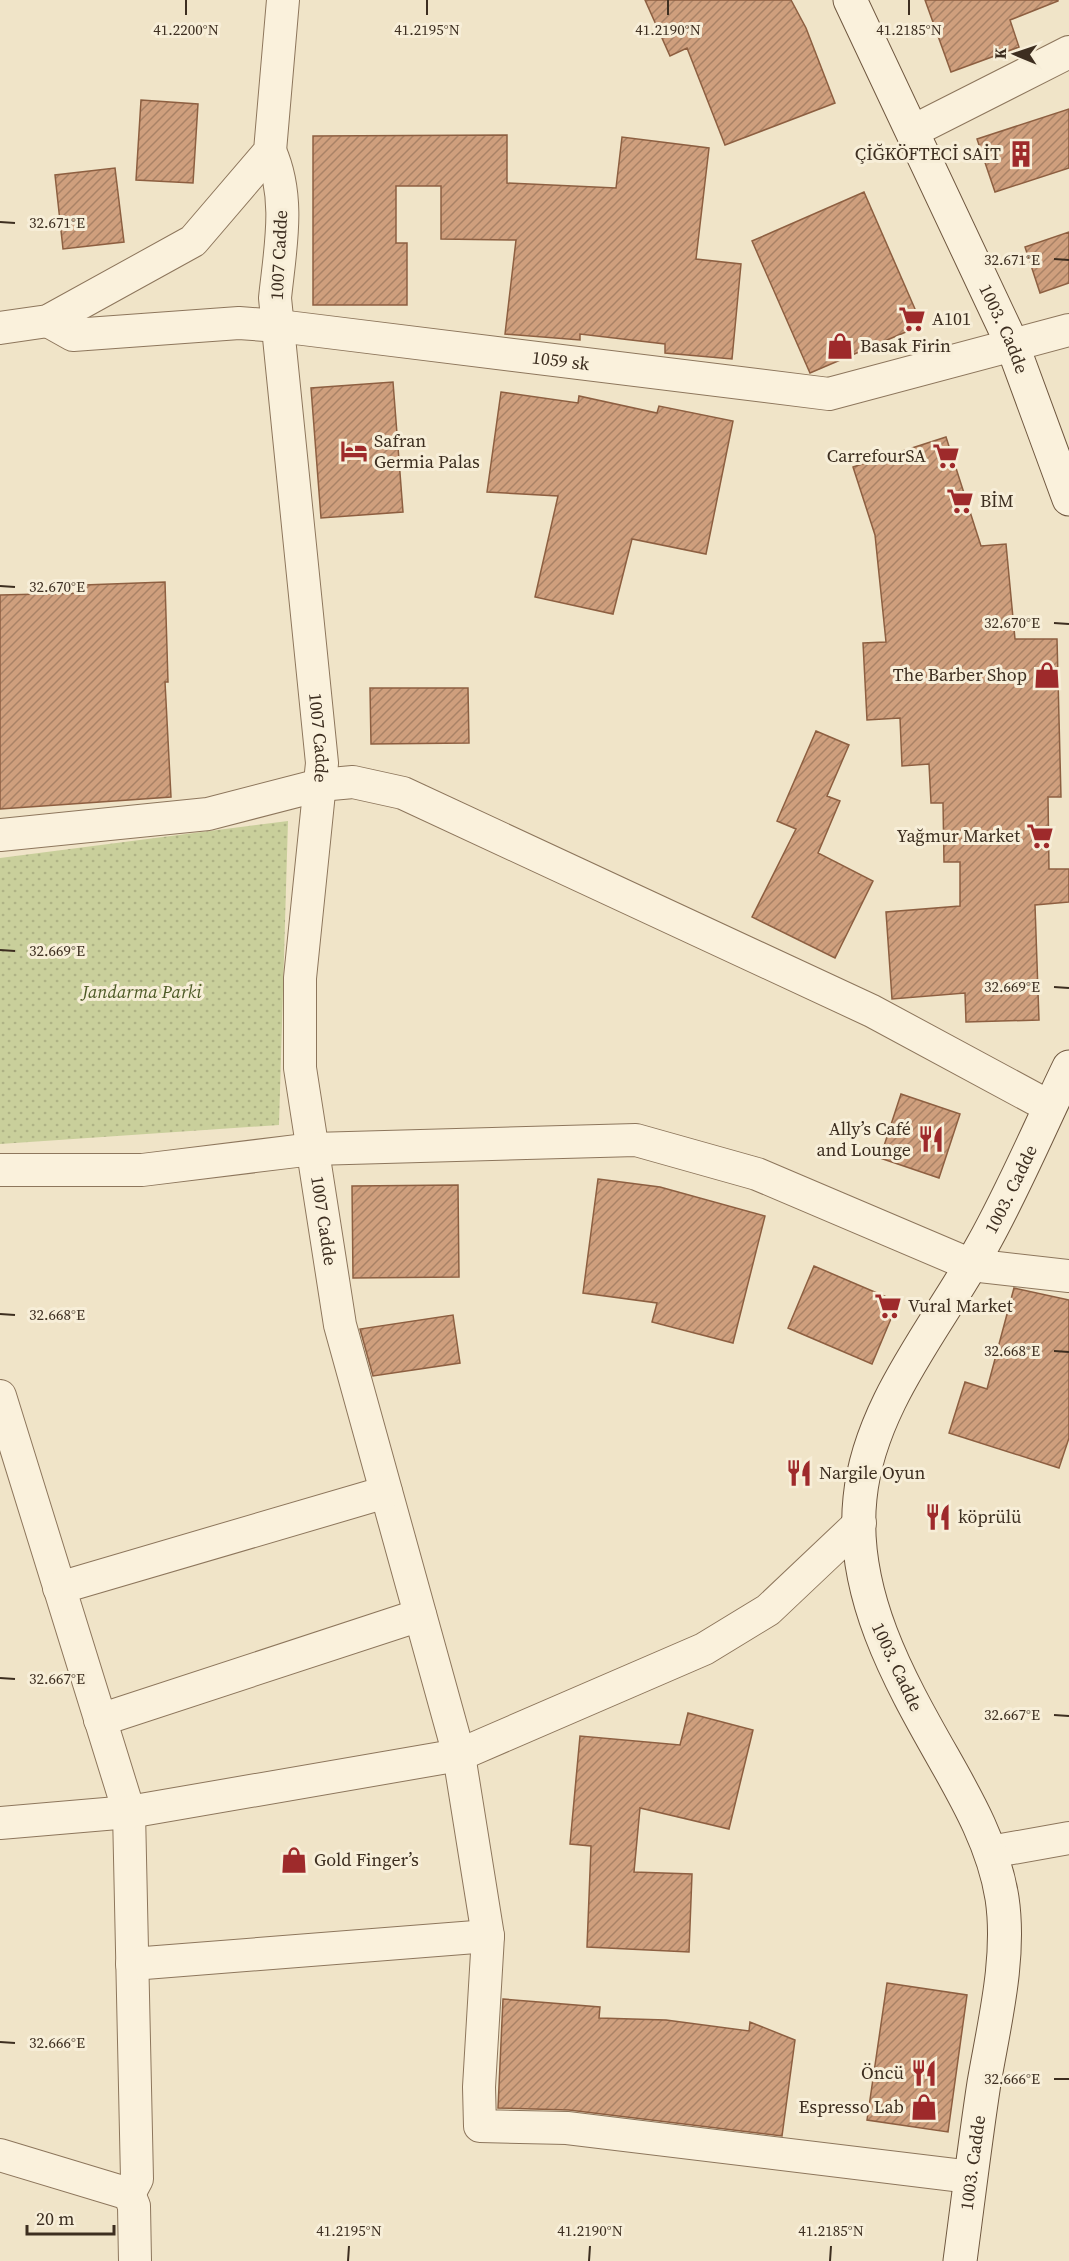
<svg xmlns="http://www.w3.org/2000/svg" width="1069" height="2261" viewBox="0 0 1069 2261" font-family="'Source Serif 4',serif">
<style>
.grass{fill:url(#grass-dots)}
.building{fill:url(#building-hatch);stroke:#8d5f41;stroke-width:1.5}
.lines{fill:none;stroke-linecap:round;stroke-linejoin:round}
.street-casing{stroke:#8d765c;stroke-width:34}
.secondary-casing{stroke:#6f573f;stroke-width:35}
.street{stroke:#faf1dc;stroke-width:32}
.secondary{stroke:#faf1dc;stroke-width:33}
.ticks{fill:none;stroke:#3d2e20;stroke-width:2}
.labels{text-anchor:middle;stroke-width:6;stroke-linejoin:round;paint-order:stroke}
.poi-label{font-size:18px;fill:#3d2e20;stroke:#f7eed8;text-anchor:start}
.street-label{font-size:18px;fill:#3d2e20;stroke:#f7eed8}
.park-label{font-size:18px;font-style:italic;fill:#4d5a26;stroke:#f7eed8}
.ticks-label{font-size:15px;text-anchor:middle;fill:#3d2e20;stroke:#f7eed8;stroke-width:6;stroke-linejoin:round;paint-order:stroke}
</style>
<defs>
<pattern id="grass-dots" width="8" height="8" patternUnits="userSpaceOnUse" patternTransform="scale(1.5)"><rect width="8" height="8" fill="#c9cf9b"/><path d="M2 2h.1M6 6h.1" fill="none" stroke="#aeb285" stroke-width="1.8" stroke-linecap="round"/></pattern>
<pattern id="building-hatch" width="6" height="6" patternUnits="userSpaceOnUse" patternTransform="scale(1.5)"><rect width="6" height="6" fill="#cf9f7d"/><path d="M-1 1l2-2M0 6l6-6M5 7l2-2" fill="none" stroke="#a98266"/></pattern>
</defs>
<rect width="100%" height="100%" fill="#f0e4c8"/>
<!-- grass -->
<path class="grass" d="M288 821 279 1125 0 1144V858Z"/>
<!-- building -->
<path class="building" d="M645 0H791L806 28 835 103 725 145 687 48 670 56Z
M925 0H1058V1L1010 20 1019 47 951 72Z
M141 100 198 104 193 183 136 180Z
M1069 109V168L995 192 977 139Z
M507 135V183L616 188 622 137 709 148 696 259 741 264 732 359 665 353V344L580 334V340L505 334 516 240 441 239V186H396V243H407V305H313V136Z
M115 168 124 242 63 249 55 175Z
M864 192 922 325 810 373 752 241Z
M1069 232V283L1040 293 1025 247Z
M393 382 403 512 321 518 311 388Z
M501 392 578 403 579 396 657 413 659 406 733 421 706 554 632 539 613 614 535 597 558 496 487 492Z
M946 437 981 546 1006 544 1015 639H1057L1061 797H1048L1049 869H1069V902L1035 905 1039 1020 966 1022 965 993 892 999 886 912 960 906V862H944L943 803H931L929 764 902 766 900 718 867 720 863 643 886 642 875 535 853 467Z
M165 582 168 682H165L171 797 0 809V595L85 593 84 585Z
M370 688H468L469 743 371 744Z
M816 731 849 745 827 796 840 801 818 853 873 881 835 958 752 917 796 829 777 821Z
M901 1094 960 1114 939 1178 880 1158Z
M598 1179 660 1187 765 1216 733 1343 652 1322 657 1303 583 1293Z
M458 1185 459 1277 353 1278 352 1186Z
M814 1266 898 1302 872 1364 788 1328Z
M1014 1288 1069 1300V1438L1059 1468 949 1433 965 1382 987 1389Z
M453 1315 460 1363 373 1376 360 1329Z
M688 1713 753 1730 729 1829 640 1808 634 1872 692 1874 689 1952 587 1947 591 1846 570 1844 580 1736 680 1745Z
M887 1983 967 1995 948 2132 867 2120Z
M503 1999 600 2007 599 2018 666 2020 749 2031 750 2022 795 2040 782 2136 569 2110 498 2108Z"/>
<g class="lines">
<defs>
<g id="street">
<path d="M913 131 1069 52"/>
<path id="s1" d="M270 151C291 198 280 249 275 298L322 763 300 978V1068L340 1325 459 1755 488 1936 479 2087 480 2126 567 2128 971 2177"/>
<path id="s2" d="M48 321 73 335 239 323 279 326 829 394 1069 330"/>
<path d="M0 328 48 321 193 241 270 151 283 0"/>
<path d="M0 835 208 814 320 785 353 782 403 793 872 1011 1050 1107"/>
<path d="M0 1170H142L313 1149 636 1140 757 1174 971 1265 1069 1276"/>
<path d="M0 1396 129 1812 137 2179 129 2194"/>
<path d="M59 1588 386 1492"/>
<path d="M100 1720 420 1615"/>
<path d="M0 1823 129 1812 459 1755 704 1649 768 1610 860 1523"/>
<path d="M990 1852 1069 1838"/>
<path d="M132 1964 488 1936"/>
<path d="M0 2155 129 2194 134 2206 135 2261"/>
</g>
<g id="secondary">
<path id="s3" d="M850 0 1012 344 1069 499"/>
<path id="s4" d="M960 2261C968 2201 975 2142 984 2083 994 2024 1011 1958 1002 1898 994 1847 968 1801 943 1757 898 1678 850 1592 860 1498 869 1405 938 1326 982 1246 1014 1189 1040 1127 1069 1067"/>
</g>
</defs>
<!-- street casing -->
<use href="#street" class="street-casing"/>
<!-- secondary casing -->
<use href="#secondary" class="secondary-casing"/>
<!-- street -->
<use href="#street" class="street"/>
<!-- secondary -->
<use href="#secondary" class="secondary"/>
</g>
<!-- ticks -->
<path class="ticks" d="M186 15V0M427 15V0M668 15V0M909 15V0M0 222 15 223M1054 259 1069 260M0 586 15 587M1054 623 1069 624M0 950 15 951M1054 987 1069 988M0 1314 15 1315M1054 1351 1069 1352M0 1678 15 1679M1054 1715 1069 1716M0 2042 15 2043M1054 2079H1069M348 2261 349 2246M589 2261 590 2246M830 2261 831 2246"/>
<!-- icons -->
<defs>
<symbol id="building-bare" viewBox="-9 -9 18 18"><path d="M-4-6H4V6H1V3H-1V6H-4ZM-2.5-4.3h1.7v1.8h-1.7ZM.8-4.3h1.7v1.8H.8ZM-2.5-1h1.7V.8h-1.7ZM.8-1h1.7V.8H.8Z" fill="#9e2a2b" stroke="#f7eed8" stroke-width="2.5" paint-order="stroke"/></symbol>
<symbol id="supermarket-bare" viewBox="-9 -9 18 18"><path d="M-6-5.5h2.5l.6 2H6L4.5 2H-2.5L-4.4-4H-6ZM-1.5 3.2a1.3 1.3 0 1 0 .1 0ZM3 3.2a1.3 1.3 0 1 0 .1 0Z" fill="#9e2a2b" stroke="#f7eed8" stroke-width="2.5" paint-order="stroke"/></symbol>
<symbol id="shop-bare" viewBox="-9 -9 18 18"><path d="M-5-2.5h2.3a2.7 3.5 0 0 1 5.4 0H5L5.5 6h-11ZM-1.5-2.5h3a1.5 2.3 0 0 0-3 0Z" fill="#9e2a2b" stroke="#f7eed8" stroke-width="2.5" paint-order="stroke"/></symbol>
<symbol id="hotel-bare" viewBox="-9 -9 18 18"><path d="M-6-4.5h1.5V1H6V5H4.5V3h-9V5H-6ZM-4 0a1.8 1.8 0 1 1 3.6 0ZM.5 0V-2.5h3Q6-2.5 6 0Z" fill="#9e2a2b" stroke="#f7eed8" stroke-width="2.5" paint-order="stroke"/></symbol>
<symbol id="restaurant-bare" viewBox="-9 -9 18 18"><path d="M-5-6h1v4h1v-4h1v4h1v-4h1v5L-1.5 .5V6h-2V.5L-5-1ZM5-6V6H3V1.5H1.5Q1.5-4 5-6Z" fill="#9e2a2b" stroke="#f7eed8" stroke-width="2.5" paint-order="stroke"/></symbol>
</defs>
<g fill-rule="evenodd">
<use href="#building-bare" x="1002" y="135" width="38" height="38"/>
<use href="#supermarket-bare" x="893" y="300" width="38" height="38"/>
<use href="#shop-bare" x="821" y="327" width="38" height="38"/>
<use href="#hotel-bare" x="335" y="432" width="38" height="38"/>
<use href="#supermarket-bare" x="927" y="437" width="38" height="38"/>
<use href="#supermarket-bare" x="941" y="482" width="38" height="38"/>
<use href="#shop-bare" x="1028" y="656" width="38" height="38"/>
<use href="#supermarket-bare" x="1021" y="817" width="38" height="38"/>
<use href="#restaurant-bare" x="912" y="1120" width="38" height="38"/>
<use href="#supermarket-bare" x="869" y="1287" width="38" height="38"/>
<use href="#restaurant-bare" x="780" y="1454" width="38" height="38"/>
<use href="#restaurant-bare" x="919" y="1498" width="38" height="38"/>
<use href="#shop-bare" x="275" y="1841" width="38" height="38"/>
<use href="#restaurant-bare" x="905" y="2054" width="38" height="38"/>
<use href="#shop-bare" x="905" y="2088" width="38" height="38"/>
</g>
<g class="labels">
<!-- poi labels -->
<g class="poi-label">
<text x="1001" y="160" text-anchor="end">ÇİĞKÖFTECİ SAİT</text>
<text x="932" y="325">A101</text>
<text x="860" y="352">Basak Firin</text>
<text x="374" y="447">Safran<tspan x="374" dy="21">Germia Palas</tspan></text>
<text x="926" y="462" text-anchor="end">CarrefourSA</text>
<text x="980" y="507">BİM</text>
<text x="1027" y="681" text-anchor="end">The Barber Shop</text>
<text x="1020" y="842" text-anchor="end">Yağmur Market</text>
<text x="911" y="1135" text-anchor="end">Ally’s Café<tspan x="911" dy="21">and Lounge</tspan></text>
<text x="908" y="1312">Vural Market</text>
<text x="819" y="1479">Nargile Oyun</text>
<text x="958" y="1523">köprülü</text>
<text x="314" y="1866">Gold Finger’s</text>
<text x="904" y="2079" text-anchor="end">Öncü</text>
<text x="904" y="2113" text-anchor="end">Espresso Lab</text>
</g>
<!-- street labels -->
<g class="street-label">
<text transform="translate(279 255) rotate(-87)" y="6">1007 Cadde</text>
<text dy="6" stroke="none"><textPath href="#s3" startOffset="363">1003. Cadde</textPath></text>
<text dy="6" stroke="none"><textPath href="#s2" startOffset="519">1059 sk</textPath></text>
<text dy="6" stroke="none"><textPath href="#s1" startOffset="591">1007 Cadde</textPath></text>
<text dy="6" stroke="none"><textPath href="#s4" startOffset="1143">1003. Cadde</textPath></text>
<text dy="6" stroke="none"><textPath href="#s1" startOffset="1077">1007 Cadde</textPath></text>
<text transform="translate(897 1667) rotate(65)" y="6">1003. Cadde</text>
<text dy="6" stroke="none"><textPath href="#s4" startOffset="99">1003. Cadde</textPath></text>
</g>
<!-- park labels -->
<g class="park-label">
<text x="142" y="998">Jandarma Parki</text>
</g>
</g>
<g class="ticks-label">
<text x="186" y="35">41.2200°N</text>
<text x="427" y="35">41.2195°N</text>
<text x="668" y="35">41.2190°N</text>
<text x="909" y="35">41.2185°N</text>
<text x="57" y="228">32.671°E</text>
<text x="1012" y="265">32.671°E</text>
<text x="57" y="592">32.670°E</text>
<text x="1012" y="628">32.670°E</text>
<text x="57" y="956">32.669°E</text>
<text x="1012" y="992">32.669°E</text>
<text x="57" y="1320">32.668°E</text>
<text x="1012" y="1356">32.668°E</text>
<text x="57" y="1684">32.667°E</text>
<text x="1012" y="1720">32.667°E</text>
<text x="57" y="2048">32.666°E</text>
<text x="1012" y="2084">32.666°E</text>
<text x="349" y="2236">41.2195°N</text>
<text x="590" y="2236">41.2190°N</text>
<text x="831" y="2236">41.2185°N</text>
</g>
<!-- north arrow -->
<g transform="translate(1015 54) rotate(272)" stroke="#f7eed8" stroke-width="4.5" paint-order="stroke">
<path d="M0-4.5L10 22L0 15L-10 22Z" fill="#3d2e20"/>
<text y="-9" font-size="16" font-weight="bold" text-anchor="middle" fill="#3d2e20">K</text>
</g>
<!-- scale -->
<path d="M27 2225v9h87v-9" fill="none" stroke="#3d2e20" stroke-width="3"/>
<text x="36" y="2225" font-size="18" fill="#3d2e20" stroke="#f7eed8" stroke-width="4.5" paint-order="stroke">20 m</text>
</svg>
